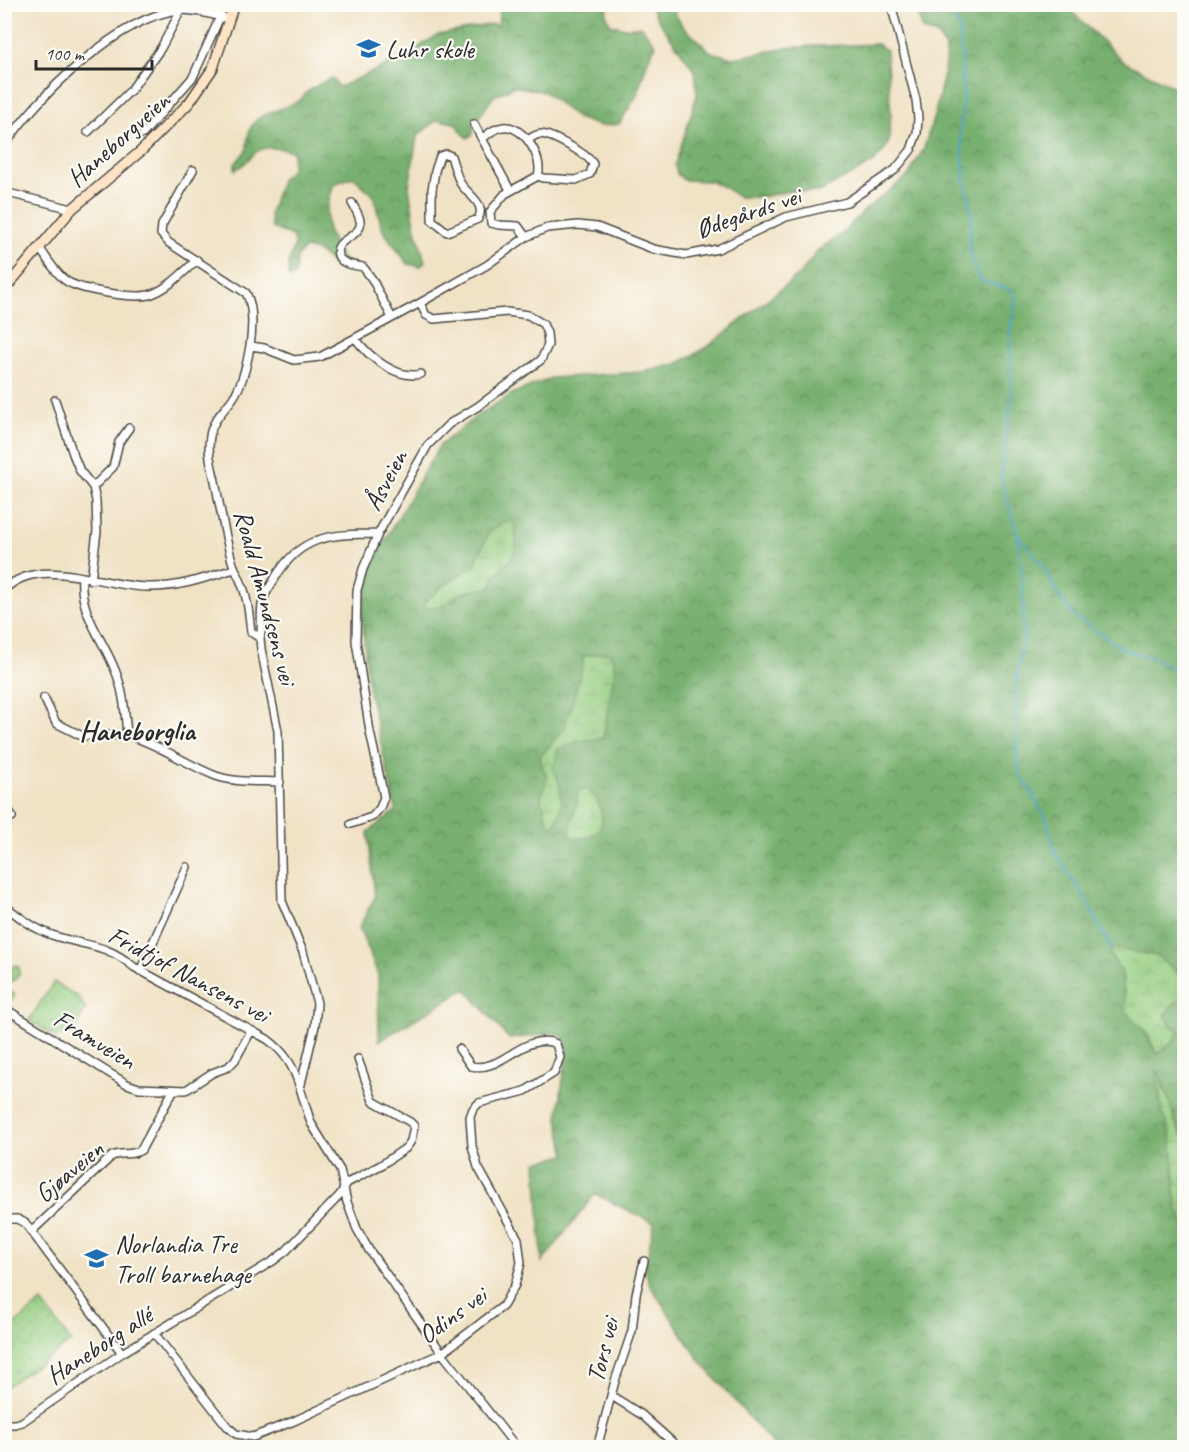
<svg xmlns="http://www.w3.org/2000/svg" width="1189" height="1452" viewBox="0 0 1189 1452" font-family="Caveat,sans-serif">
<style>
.grass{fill:url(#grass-dots);stroke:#607c56;stroke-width:1.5}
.forest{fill:url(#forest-crowns);stroke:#526e4d;stroke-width:1.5}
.wetland{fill:url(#wetland-marsh);stroke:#607c56;stroke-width:1.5}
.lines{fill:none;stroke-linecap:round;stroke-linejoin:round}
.stream{stroke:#4ea4ca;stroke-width:2}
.street-casing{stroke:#494642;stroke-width:10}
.secondary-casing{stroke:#494642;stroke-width:12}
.street{stroke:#fff;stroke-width:7}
.secondary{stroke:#fee4c5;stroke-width:9}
.rail{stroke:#2b2b2b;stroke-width:2;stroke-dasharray:9 4.5;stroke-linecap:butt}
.labels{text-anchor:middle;stroke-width:4.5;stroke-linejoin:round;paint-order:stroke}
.poi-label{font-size:26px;fill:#2b2b2b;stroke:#fdfcf7;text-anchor:start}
.street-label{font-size:26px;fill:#2b2b2b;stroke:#fdfcf7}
.quarter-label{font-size:28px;font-weight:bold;fill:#2b2b2b;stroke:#fdfcf7}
</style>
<defs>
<pattern id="grass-dots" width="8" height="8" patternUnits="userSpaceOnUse" patternTransform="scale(1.5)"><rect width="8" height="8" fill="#95cd81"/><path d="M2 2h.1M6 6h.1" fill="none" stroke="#81b070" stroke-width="1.8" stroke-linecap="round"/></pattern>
<pattern id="forest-crowns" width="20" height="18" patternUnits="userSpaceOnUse" patternTransform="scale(1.5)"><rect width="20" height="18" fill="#78b06f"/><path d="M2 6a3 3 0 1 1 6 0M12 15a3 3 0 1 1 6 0" fill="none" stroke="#638f5b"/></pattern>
<pattern id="wetland-marsh" width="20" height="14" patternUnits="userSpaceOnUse" patternTransform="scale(1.5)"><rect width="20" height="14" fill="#95cd81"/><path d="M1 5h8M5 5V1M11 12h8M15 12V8" fill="none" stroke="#81b070"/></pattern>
</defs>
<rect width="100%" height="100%" fill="#fdfcf7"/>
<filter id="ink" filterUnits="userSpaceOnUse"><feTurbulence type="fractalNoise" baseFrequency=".0167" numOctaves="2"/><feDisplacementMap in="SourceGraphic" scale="12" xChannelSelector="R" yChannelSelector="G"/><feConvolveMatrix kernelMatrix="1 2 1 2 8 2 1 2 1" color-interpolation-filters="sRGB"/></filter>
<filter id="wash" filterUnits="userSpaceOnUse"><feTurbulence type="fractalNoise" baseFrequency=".008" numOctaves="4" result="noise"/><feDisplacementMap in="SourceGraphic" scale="24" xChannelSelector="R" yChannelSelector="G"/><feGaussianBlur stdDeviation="1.35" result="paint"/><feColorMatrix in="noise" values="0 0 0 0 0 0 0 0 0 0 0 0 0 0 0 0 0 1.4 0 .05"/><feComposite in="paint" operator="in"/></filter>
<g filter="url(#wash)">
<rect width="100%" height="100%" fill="#f0e2c5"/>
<!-- grass -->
<path class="grass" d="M14 965 19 967V975L14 981 11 980 6 988 15 995 6 1006 5 1004 4 980Z
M54 982 78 997 86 1009 73 1030 70 1028 65 1035 60 1034 57 1038 29 1020Z
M42 1302 71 1342 5 1387V1362L9 1329Z"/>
<!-- forest -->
<path class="forest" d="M500 5H609L606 14 610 24 625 28 641 26 656 45 648 60 637 95 619 124 600 126 577 118 545 92 514 86 494 96 474 124 473 134 467 138 455 123 437 120 417 136 409 187 415 225 425 262 420 267 408 264 383 231 373 195 353 177 334 184C322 221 324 228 344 261L333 264 317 251 305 248 297 257 295 276 289 278 288 264 295 244 292 236 272 228 270 213 281 180 292 169 293 151C279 149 264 143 253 155 247 161 243 166 235 170V164L247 149C247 107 274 117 301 99 304 97 304 95 307 92 314 86 324 82 332 78L339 87 396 61 438 35 492 24 498 26Z
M650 5H670L683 27 711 52 733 58 792 47 877 44 886 50 891 113 889 141 884 151 871 164 820 192 790 191 761 197H738L724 187 710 181 684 180 677 174 675 165 697 95 695 71 658 20Z
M915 5H1065L1124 62 1184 92V986C1182 976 1179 974 1172 968 1150 951 1137 950 1110 955L1122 972 1123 994 1157 1054 1180 1031 1171 1026 1165 1013 1184 992V1138C1171 1116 1167 1092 1157 1070L1162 1111 1170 1132 1174 1164 1176 1206 1184 1221V1447H775L700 1361 649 1284 645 1267 654 1223 595 1194 542 1262 536 1162 566 1155 558 1118 567 1049 563 1037 556 1033 509 1039 466 989 379 1041 378 975 359 927 375 897 368 832 396 810 368 687 362 614 368 570 439 446 479 414 514 393 551 378 642 372 677 364 706 348 800 274 818 250 841 234 866 209 908 176 924 148 935 113 944 74 946 48 937 35 923 31Z"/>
<!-- wetland -->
<path class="wetland" d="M506 521H513C517 532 518 549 511 559 502 571 495 571 491 587 469 591 460 590 444 606L429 608 424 606 425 602 442 587 475 565 489 532Z
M609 652 614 661V675L603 738 580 741 558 749 553 770C563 785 565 812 553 827L549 825 541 799 547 775 543 769 540 757 565 727 583 665V656Z
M579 790H588C609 809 608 845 571 837L570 832Z
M1112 948 1157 956 1182 976 1184 992 1165 1014 1171 1026 1180 1031 1174 1041 1157 1054 1147 1034 1126 1012 1122 972 1110 955Z
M1156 1068 1167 1095 1176 1124 1184 1138V1221L1176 1206 1174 1164 1170 1132 1162 1111Z"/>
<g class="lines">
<!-- stream -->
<path class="stream" d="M948 4 959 27 962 58 963 98 960 130 965 181 972 215 969 249 977 276 984 282 1012 290 1016 299 1010 331 1011 400 1001 478 1017 533 1023 582V638L1016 684V742L1020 773 1046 818 1055 853 1087 901 1111 949
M1019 536 1042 565 1059 596 1074 616 1125 650 1159 660 1184 677"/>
</g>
</g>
<g filter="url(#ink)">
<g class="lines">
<defs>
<path id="street" d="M474 124 510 190
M88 132 131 90 161 48 181 10
M143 134 193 77 220 17
M482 139C488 134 494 128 503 127 523 124 544 158 538 176L505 194 490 212 491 223 499 225 518 226 526 237
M528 140C532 137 536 134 541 134 552 135 588 154 593 164L590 174 576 180 543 178 538 176
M4 147C35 98 120 16 179 10 196 9 213 15 229 19
M446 154 451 156C454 165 456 175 461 184 468 195 487 204 478 219L447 232 432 220V190L435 171 440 156Z
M193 170 162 225 161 234 169 243 246 293C259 316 248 376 233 398 224 411 212 420 210 436 207 452 212 467 215 481 220 507 224 532 231 557 233 567 238 574 241 582 248 598 249 615 251 632L260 638 261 649 278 731 282 901 303 952 317 1003 315 1026 300 1088 311 1123 340 1170 347 1202 357 1229 369 1250 442 1353 517 1448
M4 192 72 209
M352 203C355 209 362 219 360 226 357 238 333 240 338 255 341 265 355 265 363 267L372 279 392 318
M39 247C46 258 55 272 65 280 78 290 137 300 152 294 169 288 183 272 197 260
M355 338C369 357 397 380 421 374
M251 346 264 348 294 360 320 357 420 303 487 265 526 237 547 228 578 225 597 227 653 249 686 255 718 249 786 217 847 202 895 170 911 150 917 133 918 118 916 100 891 4
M55 400 73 454 80 471 93 487 96 501 97 531 91 580
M93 487 113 467 119 442 129 428
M82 578C79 613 103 639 115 670 124 691 125 713 127 735 159 744 185 764 216 776 236 783 259 781 280 782
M4 590C39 554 104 587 147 587 177 588 206 578 234 569
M260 638C263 627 260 616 262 605 263 596 269 588 274 580 299 535 331 534 378 534
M44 698 56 723 82 736 127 735
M4 800 12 817
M351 824 372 817 380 808 384 797 370 732 356 641 357 590 363 569 378 534 428 445 449 424 477 407 541 360 548 345 547 333 543 324 528 315 507 312 434 319 426 315 420 303
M4 905C19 917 34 929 52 935 86 947 104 942 134 967L267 1039C285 1052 294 1067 300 1088
M140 971 187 867
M4 1008 127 1084 139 1088 186 1090 212 1073 228 1067 235 1060 251 1031
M4 1219H17L25 1223 122 1353
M32 1231 112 1156C122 1152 132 1156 141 1150L173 1091
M154 1333 227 1426 236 1434 253 1437 294 1421 442 1353 503 1306 515 1285 521 1263 518 1239 478 1167 472 1146 470 1117 473 1109 479 1103 525 1091 554 1073 560 1057 556 1044 552 1042C521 1035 501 1073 471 1066L459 1049
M612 1396 642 1415 679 1448
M4 1424H15L22 1422 122 1353 273 1261 286 1251 340 1195 347 1183 381 1165 406 1148 411 1141 414 1126 410 1122 373 1101 358 1059
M597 1448 615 1381 632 1331 636 1294 644 1261"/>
<path id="secondary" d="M4 290 72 209 141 151 189 103 213 68 234 4"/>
</defs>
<!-- street casing -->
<use href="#street" class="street-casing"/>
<!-- secondary casing -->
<use href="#secondary" class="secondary-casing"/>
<!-- street -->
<use href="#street" class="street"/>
<!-- secondary -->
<use href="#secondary" class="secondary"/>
<!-- rail -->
<path class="rail" d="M4 6 5 4"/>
</g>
</g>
<!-- icons -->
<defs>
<symbol id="school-bare" viewBox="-9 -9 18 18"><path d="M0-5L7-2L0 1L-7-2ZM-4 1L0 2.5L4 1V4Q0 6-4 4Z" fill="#1f6fb2" stroke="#fdfcf7" stroke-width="2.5" paint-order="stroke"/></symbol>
</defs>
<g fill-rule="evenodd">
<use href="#school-bare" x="352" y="32" width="33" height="33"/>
<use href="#school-bare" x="80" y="1242" width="33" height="33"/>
</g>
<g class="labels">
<!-- poi labels -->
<g class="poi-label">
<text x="386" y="58">Luhr skole</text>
<text x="115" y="1253">Norlandia Tre<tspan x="115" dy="30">Troll barnehage</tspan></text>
</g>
<!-- street labels -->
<g class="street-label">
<text transform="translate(118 139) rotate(-42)" y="9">Haneborgveien</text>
<text transform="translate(748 212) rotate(-19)" y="9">Ødegårds vei</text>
<text transform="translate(385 480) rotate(-62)" y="9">Åsveien</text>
<text transform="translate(266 597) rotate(75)" y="9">Roald Amundsens vei</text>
<text transform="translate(189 974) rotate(28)" y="9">Fridtjof Nansens vei</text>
<text transform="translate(95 1039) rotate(31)" y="9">Framveien</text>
<text transform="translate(69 1171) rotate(-40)" y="9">Gjøaveien</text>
<text transform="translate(452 1315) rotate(-36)" y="9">Odins vei</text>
<text transform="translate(99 1345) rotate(-33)" y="9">Haneborg allé</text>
<text transform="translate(602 1350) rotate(-76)" y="9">Tors vei</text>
</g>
<!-- quarter labels -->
<g class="quarter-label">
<text x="137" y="740">Haneborglia</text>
</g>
</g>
<!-- margin -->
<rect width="1189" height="1452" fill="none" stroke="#fdfcf7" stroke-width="24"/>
<!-- scale -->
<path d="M36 60v9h116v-9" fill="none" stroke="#2b2b2b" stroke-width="3"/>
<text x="45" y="60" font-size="18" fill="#2b2b2b" stroke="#fdfcf7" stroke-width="4.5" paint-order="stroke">100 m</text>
</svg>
